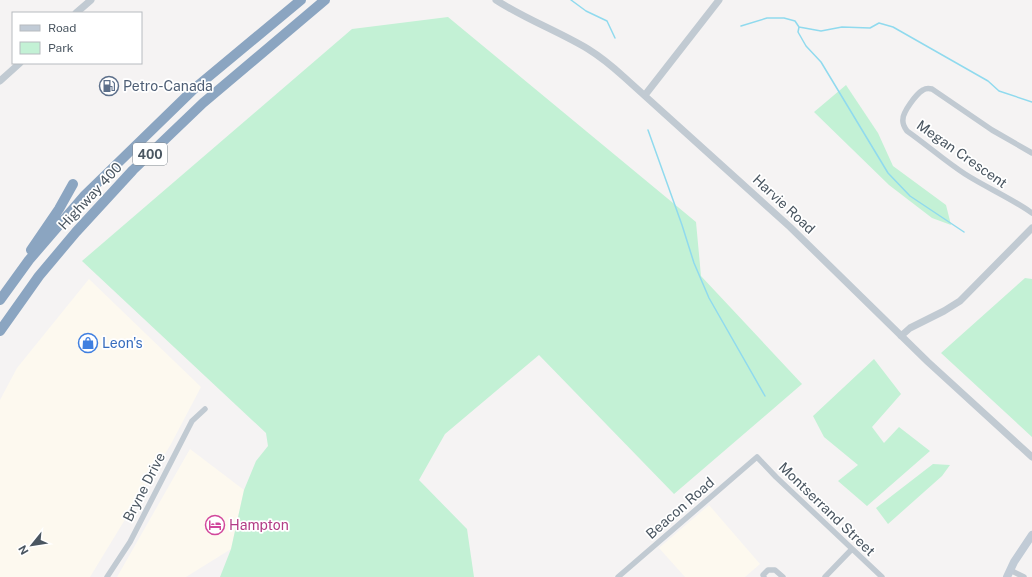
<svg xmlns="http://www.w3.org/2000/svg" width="1032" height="577" viewBox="0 0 1032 577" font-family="'Public Sans',sans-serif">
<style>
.commercial{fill:#fdf9ef}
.green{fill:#c3f1d5}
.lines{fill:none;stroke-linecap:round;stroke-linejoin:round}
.stream{stroke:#90daee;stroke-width:1.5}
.minor{stroke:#c1cad2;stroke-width:5.5}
.tertiary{stroke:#c1cad2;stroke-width:7}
.secondary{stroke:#c1cbd6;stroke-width:8}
.motorway{stroke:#8ba5c1;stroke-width:10}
.labels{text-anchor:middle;stroke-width:3.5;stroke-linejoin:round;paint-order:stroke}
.shield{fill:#fff;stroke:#808990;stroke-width:1}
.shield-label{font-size:13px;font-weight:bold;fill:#4a5661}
.service-label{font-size:14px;fill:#4e5e75;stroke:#fff;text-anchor:start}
.street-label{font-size:14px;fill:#4a5661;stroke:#fff}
.shop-label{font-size:14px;fill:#366cbe;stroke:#fff;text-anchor:start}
.hotel-label{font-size:14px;fill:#b23c85;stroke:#fff;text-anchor:start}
</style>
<rect width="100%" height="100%" fill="#f5f3f3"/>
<!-- commercial -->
<path class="commercial" d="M89 279 201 387 171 444 90 577H0V400L17 368Z
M190 449 244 490 231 549 186 577H117Z
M709 505 760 564 745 577H685L659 548Z"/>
<!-- green -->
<path class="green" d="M448 17 696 222 701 276 802 384 674 494 539 355 445 434 419 480 467 529 474 577H220L231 549 244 490 256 461 268 446 266 433 82 261 352 29Z
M846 85 878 133 893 166 946 205 951 225 932 218 889 185 814 112Z
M1025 278 1032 279V437L941 353Z
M874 359 901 394 872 427 884 443 899 427 930 451 867 506 838 481 858 465 824 437 813 416Z
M933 464 950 465 942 476 888 524 876 508Z"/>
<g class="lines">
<!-- stream -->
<path class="stream" d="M571 0 586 11 607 21 615 38
M741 26 767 18H784L795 21 799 27 821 31 842 27 870 28 879 23 893 27 988 81 999 91 1032 102
M799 27 798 32 806 46 821 62 888 173 910 196 964 232
M648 130 682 225 694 263 709 298 765 396"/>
<!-- minor -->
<path class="minor" d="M1032 153 992 130 932 89C928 88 926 88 923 90 916 94 903 112 903 119 902 124 905 128 907 131 927 145 945 161 965 174 987 188 1011 198 1032 213
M1010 570 1024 577
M107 577 130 542 192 421 205 409
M618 577 757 457 776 477 882 577
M764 577 763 575 768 570H775L783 577
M825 577 852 549"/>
<!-- tertiary -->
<path class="tertiary" d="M496 0C525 19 558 31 588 49 601 57 613 67 624 77L790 227 928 362 1032 457
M76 13 91 0
M0 81 20 63
M645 95 719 0
M901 336 910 328 944 311 960 301 1032 228"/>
<!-- secondary -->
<path class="secondary" d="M1007 577 1014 562 1032 535"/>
<!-- motorway -->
<path class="motorway" d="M31 250 59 209 73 184
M0 300 29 260 85 195 195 88 301 0
M0 331 39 276 76 232 133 170 203 103 325 0"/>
</g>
<!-- icons -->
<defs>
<symbol id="fuel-ring" viewBox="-11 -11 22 22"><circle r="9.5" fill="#fff" stroke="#5c6f8a" stroke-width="1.5"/><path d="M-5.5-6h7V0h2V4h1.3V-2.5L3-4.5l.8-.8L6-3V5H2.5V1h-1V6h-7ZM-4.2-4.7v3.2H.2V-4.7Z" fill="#5c6f8a"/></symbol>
<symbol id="shop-ring" viewBox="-11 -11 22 22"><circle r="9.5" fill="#fff" stroke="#3f7fe0" stroke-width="1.5"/><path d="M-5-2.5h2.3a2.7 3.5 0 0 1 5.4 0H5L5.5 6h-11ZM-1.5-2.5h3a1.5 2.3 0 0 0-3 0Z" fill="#3f7fe0"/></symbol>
<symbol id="hotel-ring" viewBox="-11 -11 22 22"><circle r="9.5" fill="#fff" stroke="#d1479c" stroke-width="1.5"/><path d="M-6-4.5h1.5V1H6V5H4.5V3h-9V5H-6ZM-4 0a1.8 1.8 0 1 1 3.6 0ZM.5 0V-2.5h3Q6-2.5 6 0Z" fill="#d1479c"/></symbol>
</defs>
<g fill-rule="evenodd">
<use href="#fuel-ring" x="98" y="75" width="22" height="22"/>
<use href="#shop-ring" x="77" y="332" width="22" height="22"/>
<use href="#hotel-ring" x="204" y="514" width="22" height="22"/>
</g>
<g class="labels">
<!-- shield labels -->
<rect class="shield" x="133" y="143" width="34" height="22" rx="3"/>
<g class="shield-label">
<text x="150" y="159">400</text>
</g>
<!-- service labels -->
<g class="service-label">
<text x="123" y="91">Petro-Canada</text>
</g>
<!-- street labels -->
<g class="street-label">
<text transform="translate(962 154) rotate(35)" y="5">Megan Crescent</text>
<text transform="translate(90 196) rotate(-47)" y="5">Highway 400</text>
<text transform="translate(784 204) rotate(43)" y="5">Harvie Road</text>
<text transform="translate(144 487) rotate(-63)" y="5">Bryne Drive</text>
<text transform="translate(680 508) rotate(-41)" y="5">Beacon Road</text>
<text transform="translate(827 509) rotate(44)" y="5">Montserrand Street</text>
</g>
<!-- shop labels -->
<g class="shop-label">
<text x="102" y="348">Leon's</text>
</g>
<!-- hotel labels -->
<g class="hotel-label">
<text x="229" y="530">Hampton</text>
</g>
</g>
<!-- legend -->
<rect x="12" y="12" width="130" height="52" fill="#ffffff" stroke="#b7bbc0"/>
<rect x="20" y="25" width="20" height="6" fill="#c1cbd6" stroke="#b7bbc0"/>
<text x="48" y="32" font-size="12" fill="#4a5661">Road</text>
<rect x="20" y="42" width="20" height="12" fill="#c3f1d5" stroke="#b7bbc0"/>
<text x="48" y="52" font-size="12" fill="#4a5661">Park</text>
<!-- north arrow -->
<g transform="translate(32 545) rotate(240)" stroke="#ffffff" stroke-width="3" paint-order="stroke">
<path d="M0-3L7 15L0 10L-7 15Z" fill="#4a5661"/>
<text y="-6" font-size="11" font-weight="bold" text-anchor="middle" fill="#4a5661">N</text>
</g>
</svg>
